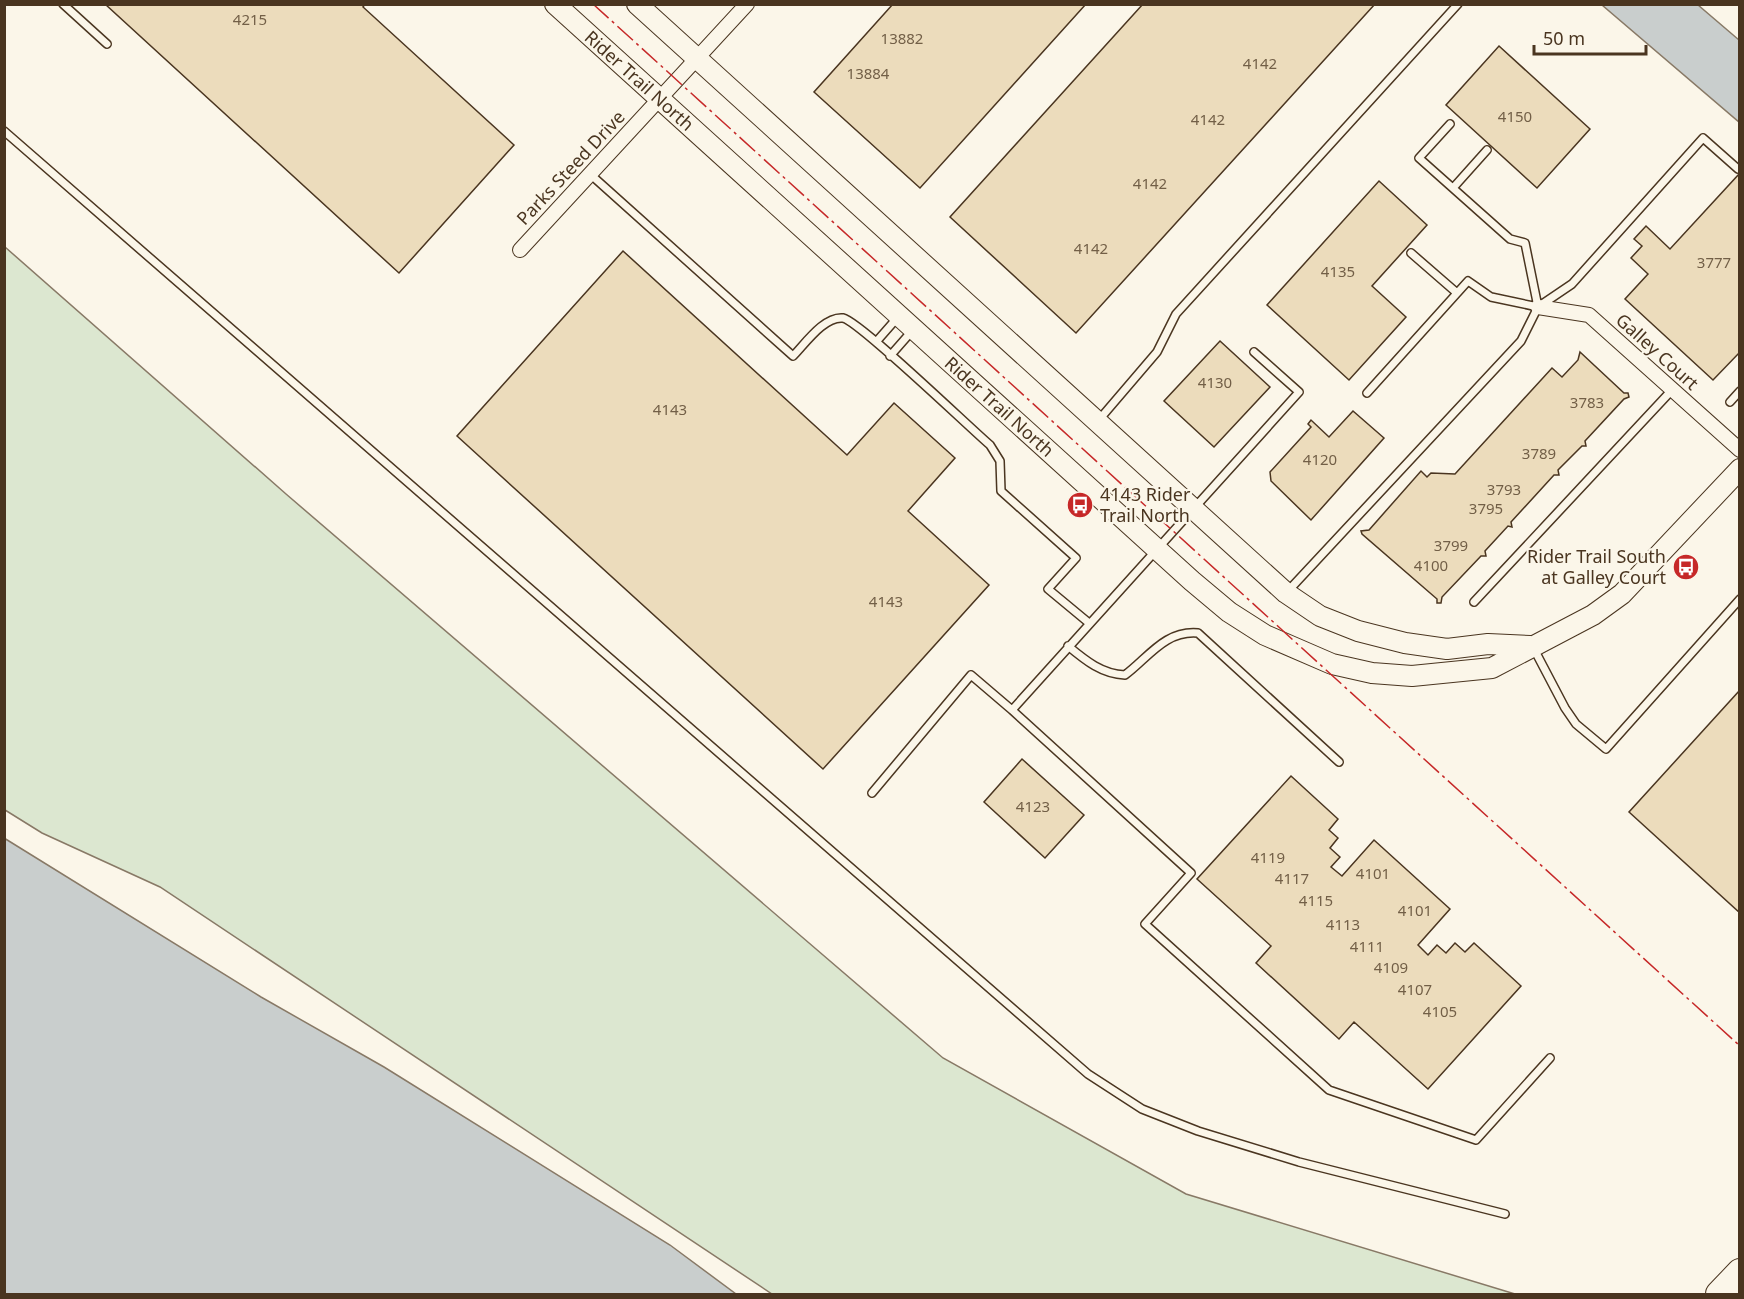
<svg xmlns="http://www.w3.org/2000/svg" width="1744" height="1299" viewBox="0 0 1744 1299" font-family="'Noto Sans',sans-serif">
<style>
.green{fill:#dce7d0;stroke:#887966;stroke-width:1.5}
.water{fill:#c9cecd;stroke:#887966;stroke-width:1.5}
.building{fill:#ecdcbc;stroke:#4a3520;stroke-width:1.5}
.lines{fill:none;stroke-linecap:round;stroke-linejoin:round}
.lane-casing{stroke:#4a3520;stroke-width:10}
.street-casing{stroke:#4a3520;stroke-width:16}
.secondary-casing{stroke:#4a3520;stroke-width:22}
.highway-casing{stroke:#4a3520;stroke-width:28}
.lane{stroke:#fbf6e9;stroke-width:7}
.street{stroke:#fbf6e9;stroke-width:14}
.secondary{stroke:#fbf6e9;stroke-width:20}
.highway{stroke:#fbf6e9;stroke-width:26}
.power{stroke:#c62828;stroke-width:1.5;stroke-dasharray:21 4.5 3 4.5;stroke-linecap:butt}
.labels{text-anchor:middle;stroke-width:4.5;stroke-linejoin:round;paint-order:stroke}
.number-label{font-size:15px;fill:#725f47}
.street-label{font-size:18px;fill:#4a3520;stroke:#fbf6e9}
.poi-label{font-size:18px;fill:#4a3520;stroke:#fbf6e9;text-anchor:start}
</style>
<rect width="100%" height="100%" fill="#fbf6e9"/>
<!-- green -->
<path class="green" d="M5 247 286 494 943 1058 1186 1194 1515 1294H772L160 887 42 833 5 810Z"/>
<!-- water -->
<path class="water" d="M1602 5H1698L1739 40V122Z
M4 838 261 997 384 1067 670 1245 736 1294H5Z"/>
<!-- building -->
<path class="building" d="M105 4H365L363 7 514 145 399 273Z
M893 4H1086L920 188 814 92Z
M1143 4H1375L1076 333 950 217Z
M1499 46 1590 129 1537 188 1446 105Z
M1740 173V352L1713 380 1625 299 1648 274 1631 258 1642 246 1634 239 1646 226 1670 249Z
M1379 181 1427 225 1372 286 1406 317 1349 380 1267 305Z
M623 251 847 455 894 403 955 458 908 511 989 585 823 769 457 436Z
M1220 341 1270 387 1214 447 1164 401Z
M1580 352 1624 393H1628L1629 397 1624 399 1585 441 1586 446H1582L1558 470 1559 475H1554L1511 522 1512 527 1508 526 1485 551 1486 556H1481L1442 597 1441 603H1437V599L1362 534 1361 531 1369 530 1421 471 1427 477 1431 473 1455 474 1552 368 1562 377 1578 360Z
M1353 411 1384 438 1311 520 1271 481 1270 472 1311 427 1308 424 1311 420 1329 437Z
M1740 690V913L1629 812Z
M1022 759 1084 815 1045 858 984 802Z
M1291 776 1338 819 1329 830 1338 838 1330 848 1340 857 1331 867 1342 876 1374 840 1450 909 1418 945 1428 955 1437 945 1446 953 1455 943 1465 952 1474 943 1521 986 1428 1089 1354 1022 1339 1039 1256 963 1271 946 1197 879Z"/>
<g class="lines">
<defs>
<path id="lane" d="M63 4 107 44
M1450 124 1419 158 1510 239 1525 243 1538 307
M4 131 1088 1074 1142 1109 1198 1131 1299 1162 1505 1214
M590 174 793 356C805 344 824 316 843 318 859 321 969 427 990 445L1000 461 1001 491 1076 558 1048 589 1089 623
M1453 188 1487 150
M1411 253 1457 293
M876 342 898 317
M890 356 912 331
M1367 393 1468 281 1491 297 1538 307
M1730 402 1740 391
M1098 421 1157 352 1176 314 1458 4
M1288 591 1521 341 1538 307 1572 284 1703 138 1738 169
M1474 602 1672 390
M1068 646C1086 661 1102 674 1125 675 1148 658 1165 630 1198 633L1339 762
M1534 649 1565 708 1576 724 1606 749 1740 599
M1012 710 1191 873 1145 924 1329 1090 1476 1140 1550 1058
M872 793 971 675 1012 710 1299 392 1254 352"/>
<path id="street" d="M520 250 747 4
M1538 307 1589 315 1740 450"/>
<path id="secondary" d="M555 4 1192 581 1229 612 1265 635 1332 664 1372 673 1412 676 1492 668 1593 615 1622 594 1740 469
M637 4 1286 593 1320 616 1358 631 1405 643 1447 649 1488 644 1530 646"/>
<path id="highway" d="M1719 1294 1740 1272"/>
</defs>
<!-- lane casing -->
<use href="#lane" class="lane-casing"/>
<!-- street casing -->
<use href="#street" class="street-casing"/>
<!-- secondary casing -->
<use href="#secondary" class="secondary-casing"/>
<!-- highway casing -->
<use href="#highway" class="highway-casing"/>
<!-- lane -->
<use href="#lane" class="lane"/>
<!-- street -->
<use href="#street" class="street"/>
<!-- secondary -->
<use href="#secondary" class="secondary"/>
<!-- highway -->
<use href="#highway" class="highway"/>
<!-- power -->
<path class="power" d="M593 4 1740 1046"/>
</g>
<!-- icons -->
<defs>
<symbol id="bus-disc" viewBox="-11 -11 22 22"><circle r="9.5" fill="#c62828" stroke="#fbf6e9"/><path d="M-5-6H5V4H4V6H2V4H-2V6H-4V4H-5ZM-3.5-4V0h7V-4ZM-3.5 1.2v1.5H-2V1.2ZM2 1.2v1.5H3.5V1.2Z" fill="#fff"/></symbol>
</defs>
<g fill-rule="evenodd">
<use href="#bus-disc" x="1065" y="490" width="30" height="30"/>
<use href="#bus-disc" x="1671" y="552" width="30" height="30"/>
</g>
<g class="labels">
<!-- number labels -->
<g class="number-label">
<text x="250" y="25">4215</text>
<text x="902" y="44">13882</text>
<text x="1260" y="69">4142</text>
<text x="868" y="79">13884</text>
<text x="1515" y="122">4150</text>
<text x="1208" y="125">4142</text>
<text x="1150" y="189">4142</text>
<text x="1091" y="254">4142</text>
<text x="1714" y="268">3777</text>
<text x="1338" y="277">4135</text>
<text x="1215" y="388">4130</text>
<text x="1587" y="408">3783</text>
<text x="670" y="415">4143</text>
<text x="1539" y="459">3789</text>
<text x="1320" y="465">4120</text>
<text x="1504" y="495">3793</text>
<text x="1486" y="514">3795</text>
<text x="1451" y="551">3799</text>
<text x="1431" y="571">4100</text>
<text x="886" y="607">4143</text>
<text x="1033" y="812">4123</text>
<text x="1268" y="863">4119</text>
<text x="1373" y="879">4101</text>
<text x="1292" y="884">4117</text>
<text x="1316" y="906">4115</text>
<text x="1415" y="916">4101</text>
<text x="1343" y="930">4113</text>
<text x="1367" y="952">4111</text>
<text x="1391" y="973">4109</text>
<text x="1415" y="995">4107</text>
<text x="1440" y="1017">4105</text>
</g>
<!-- street labels -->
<g class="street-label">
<text transform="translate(639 81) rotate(42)" y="6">Rider Trail North</text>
<text transform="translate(571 168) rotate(-47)" y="6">Parks Steed Drive</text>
<text transform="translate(1657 352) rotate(42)" y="6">Galley Court</text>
<text transform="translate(999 407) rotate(42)" y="6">Rider Trail North</text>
</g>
<!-- poi labels -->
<g class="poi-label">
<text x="1100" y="501">4143 Rider<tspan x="1100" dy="21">Trail North</tspan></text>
<text x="1666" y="563" text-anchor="end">Rider Trail South<tspan x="1666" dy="21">at Galley Court</tspan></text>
</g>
</g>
<!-- border -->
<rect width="1744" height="1299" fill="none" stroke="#4a3520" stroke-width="12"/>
<!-- scale -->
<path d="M1534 45v9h112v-9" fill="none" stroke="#4a3520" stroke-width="3"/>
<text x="1543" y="45" font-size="18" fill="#4a3520" stroke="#fbf6e9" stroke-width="4.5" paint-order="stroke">50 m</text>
</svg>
